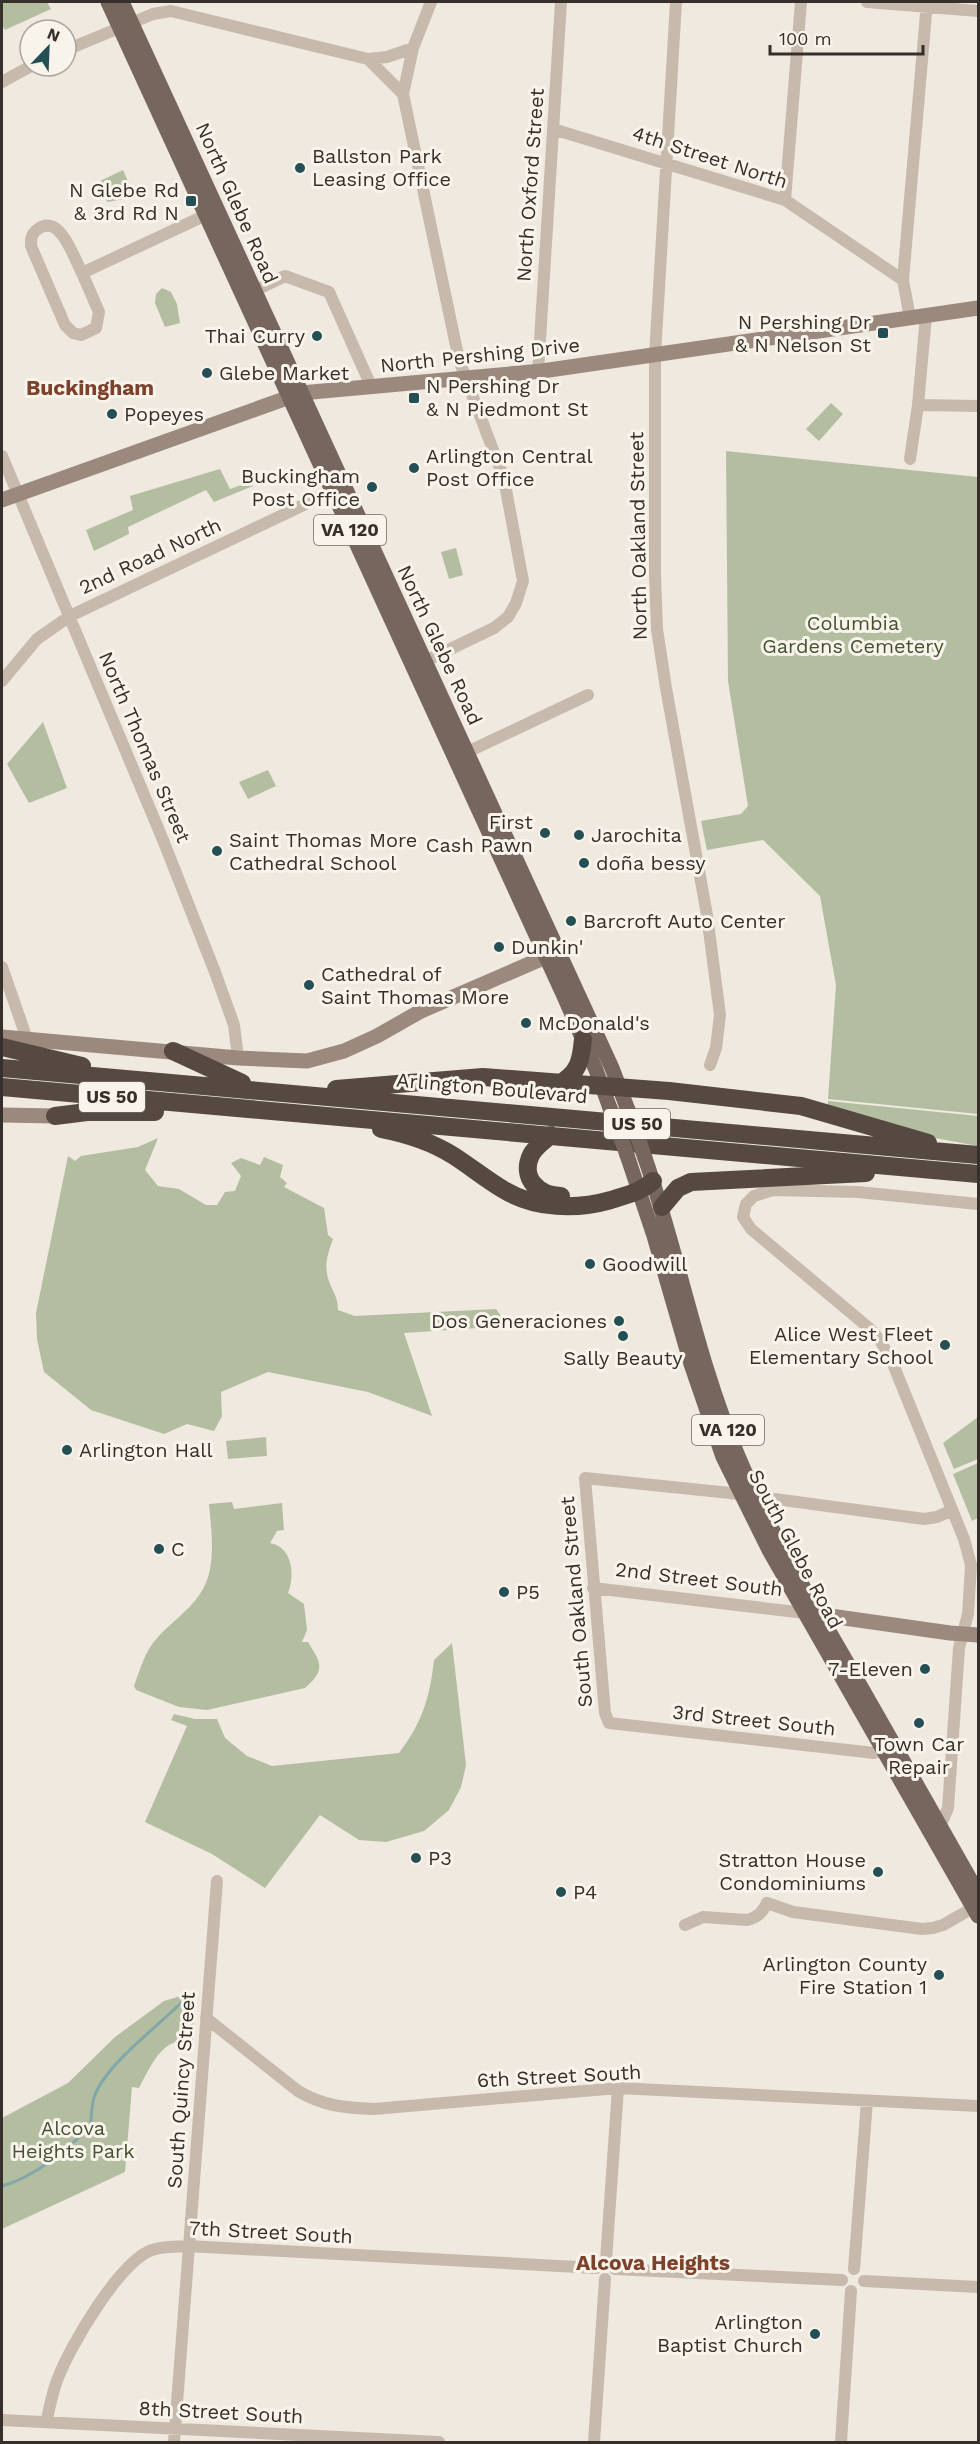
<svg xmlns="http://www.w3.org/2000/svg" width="980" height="2444" viewBox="0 0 980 2444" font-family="'Work Sans',sans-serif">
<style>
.green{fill:#b3bea1}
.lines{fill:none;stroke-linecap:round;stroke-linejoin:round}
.stream{stroke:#81a7ab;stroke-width:3}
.street{stroke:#c7baac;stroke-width:12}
.secondary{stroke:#9b897e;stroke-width:15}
.primary{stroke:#77665d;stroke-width:15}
.highway{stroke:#564942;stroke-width:18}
.primary-bridge{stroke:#77665d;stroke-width:15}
.poi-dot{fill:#244f54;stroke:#f8f3eb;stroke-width:2}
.labels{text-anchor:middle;stroke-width:6;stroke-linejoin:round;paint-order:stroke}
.shield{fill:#f8f3eb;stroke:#706a64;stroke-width:1.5}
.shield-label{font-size:18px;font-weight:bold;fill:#362f2a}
.poi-label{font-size:20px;fill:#362f2a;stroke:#f8f3eb;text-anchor:start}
.street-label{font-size:20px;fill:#362f2a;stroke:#f8f3eb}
.park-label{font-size:20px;fill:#455231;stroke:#f8f3eb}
.neighbourhood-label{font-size:21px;font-weight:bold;fill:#7d422c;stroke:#f8f3eb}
</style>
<rect width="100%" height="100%" fill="#f0e9df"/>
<!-- green -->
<path class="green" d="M2 2H47L51 9 5 30 2 25Z
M123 170 130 186V193L124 199 107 202 100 181Z
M162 288 171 292 177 304 180 323 165 327 155 303 156 294Z
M831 403 843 414 819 441 806 429Z
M726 451 978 477V1114L828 1099 836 985 820 896 763 840 707 850 701 821 741 814 748 806 728 681Z
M220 469 230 489 250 482 253 486 214 502 206 490 128 527 129 534 94 551 86 530 133 510 130 496Z
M456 548 463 575 449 579 441 552Z
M43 722 67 788 29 803 7 764Z
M268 770 276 786 248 799 239 782Z
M828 1101 978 1116V1146L924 1136 827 1109Z
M158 1138 145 1170 158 1186 179 1189 206 1205H217L225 1192 235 1191 241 1176 231 1163 241 1158 260 1165 264 1157 283 1165 280 1177 287 1183 284 1187 324 1208 328 1235 333 1239C328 1253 324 1264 328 1278 332 1292 338 1295 338 1310L355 1316 496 1309 508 1326 404 1333 432 1416 368 1392 268 1372 221 1392 222 1416 214 1431 187 1424 164 1434 91 1410 44 1372 37 1339 36 1313 68 1156 75 1161 81 1156 138 1147Z
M978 1417V1459L954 1469 943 1443Z
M266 1437 267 1456 228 1459 226 1441Z
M978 1463V1518L972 1521 953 1474Z
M232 1502 234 1509 282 1503 284 1530 277 1531 270 1543C293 1547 295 1576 288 1593L304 1604 307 1630 302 1642H308C320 1662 327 1669 305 1688L207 1710 179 1707 136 1690 134 1686C140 1670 145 1650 158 1637 178 1615 204 1602 210 1569 214 1548 211 1526 209 1504Z
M452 1643 466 1765 461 1787 449 1810 424 1831 386 1842 359 1840 320 1815 265 1888 212 1854 145 1822 187 1726 171 1720 174 1714 195 1719H217L225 1738 247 1756 272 1766 399 1753C422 1723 430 1697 434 1660Z
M194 1992 193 2040C162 2037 152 2064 139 2088L132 2087 125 2172 2 2229V2118L68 2083 115 2037 164 2001Z"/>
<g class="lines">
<!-- stream -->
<path class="stream" d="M2 2186C35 2177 65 2151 90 2127 92 2117 91 2104 95 2095 106 2065 158 2026 181 2003"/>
<!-- street -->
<path class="street" d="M676 2 655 355V575L657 629 666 688 707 915 720 1015 716 1048 710 1065
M867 2 978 11
M66 50 153 14 171 11 368 59 387 57 413 48
M368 59 403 94
M2 82 31 66
M553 129 785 200 903 280 910 318
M785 200 801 2
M82 273C74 258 60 213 38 229 31 234 31 238 31 246L65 325 73 333 81 335 96 328 99 312 82 273 206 215
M903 280 927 2
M254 291 285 276 329 292 372 388
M538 372 561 2
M918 405 978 406
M2 456 163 840 215 972 234 1025 238 1058
M910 459 918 405 926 316
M417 665 494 628 508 617 516 603 523 581 504 479 459 360 403 94 413 48 431 2
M2 681 37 639 70 616 333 491
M461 755 588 695
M2 967 27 1039
M593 1588 805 1613
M890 1749 874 1753 609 1723 605 1713 585 1478 730 1493 924 1519 937 1517 952 1510
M940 1826 948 1808 959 1648 968 1614 971 1565 964 1539 893 1364 880 1340 869 1328 751 1229 743 1217 746 1204 754 1196 773 1190 858 1192 978 1204
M685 1925 703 1917 747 1920C758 1917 762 1913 767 1903L793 1912 922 1929 933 1928 943 1925 978 1905
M206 2018 298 2091C323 2106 346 2108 374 2109L618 2088 978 2106
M606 2260 618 2088
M615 2269 842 2280
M854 2269 867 2101
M864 2281 978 2287
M2 2420 439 2442
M46 2422C50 2408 52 2392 58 2378 70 2346 120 2261 152 2250 163 2246 177 2247 188 2246L596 2268
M174 2442 217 1881
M594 2442 605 2279
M841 2442 851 2291"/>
<!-- secondary -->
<path class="secondary" d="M2 500 301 393 542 371 978 308
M2 1037 238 1058 307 1061 344 1051 377 1036 421 1011 557 952
M2 1115 55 1116
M809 1613 950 1633 978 1635"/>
<!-- primary -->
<path class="primary" d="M108 2 564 996 596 1070 610 1108
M122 2 612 1068 628 1110
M627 1155 654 1236 691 1364 723 1457 769 1550 978 1916
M645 1158C679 1256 697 1360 738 1456 764 1518 796 1576 830 1633 880 1719 929 1807 978 1893"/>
<!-- highway -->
<path class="highway" d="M2 1047 82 1066
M173 1051 242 1083
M2 1068 978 1155
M559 1084C579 1073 581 1060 583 1039
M2 1087 978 1174
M336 1089 483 1077 669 1091 801 1106 928 1143
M55 1116 87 1112H155
M381 1129C407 1134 432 1142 454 1156 471 1167 487 1180 504 1190 536 1209 576 1210 611 1200 627 1195 641 1192 653 1181
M551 1135C544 1141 535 1147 531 1155 520 1178 539 1196 561 1196
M662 1207 678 1188 691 1182 866 1173"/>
<!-- primary-bridge -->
<path class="primary-bridge" d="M610 1108 627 1155
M628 1110 645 1158"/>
</g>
<!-- markers -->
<g class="poi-dot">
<circle cx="300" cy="168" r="6"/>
<rect x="185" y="195" width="12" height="12" rx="3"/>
<rect x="877" y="327" width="12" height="12" rx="3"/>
<circle cx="317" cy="336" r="6"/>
<circle cx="207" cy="373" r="6"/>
<rect x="408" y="392" width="12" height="12" rx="3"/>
<circle cx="112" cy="414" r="6"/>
<circle cx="414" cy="468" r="6"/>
<circle cx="372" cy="487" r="6"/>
<circle cx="545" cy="833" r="6"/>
<circle cx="579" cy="835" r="6"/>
<circle cx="217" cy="851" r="6"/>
<circle cx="584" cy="863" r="6"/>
<circle cx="571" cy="921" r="6"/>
<circle cx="499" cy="947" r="6"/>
<circle cx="309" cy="985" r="6"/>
<circle cx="526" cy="1023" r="6"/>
<circle cx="590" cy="1264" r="6"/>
<circle cx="619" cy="1321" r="6"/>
<circle cx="623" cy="1336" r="6"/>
<circle cx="945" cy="1345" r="6"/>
<circle cx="67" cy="1450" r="6"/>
<circle cx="159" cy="1549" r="6"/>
<circle cx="504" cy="1592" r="6"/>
<circle cx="925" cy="1669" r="6"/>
<circle cx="919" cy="1723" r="6"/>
<circle cx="416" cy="1858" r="6"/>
<circle cx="878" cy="1872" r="6"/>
<circle cx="561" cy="1892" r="6"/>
<circle cx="939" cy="1975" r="6"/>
<circle cx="815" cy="2334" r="6"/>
</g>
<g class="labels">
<!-- shield labels -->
<g class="shield">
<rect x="314" y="515" width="72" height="30" rx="4.5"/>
<rect x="79" y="1082" width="66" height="30" rx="4.5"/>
<rect x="604" y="1109" width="66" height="30" rx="4.5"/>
<rect x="692" y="1415" width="72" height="30" rx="4.5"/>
</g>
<g class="shield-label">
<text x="350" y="536">VA 120</text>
<text x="112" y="1103">US 50</text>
<text x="637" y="1130">US 50</text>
<text x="728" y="1436">VA 120</text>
</g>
<!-- poi labels -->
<g class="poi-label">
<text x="312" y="163">Ballston Park<tspan x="312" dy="23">Leasing Office</tspan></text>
<text x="179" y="197" text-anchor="end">N Glebe Rd<tspan x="179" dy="23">&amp; 3rd Rd N</tspan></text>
<text x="871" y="329" text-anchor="end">N Pershing Dr<tspan x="871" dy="23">&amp; N Nelson St</tspan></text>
<text x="305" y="343" text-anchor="end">Thai Curry</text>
<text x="219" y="380">Glebe Market</text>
<text x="426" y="393">N Pershing Dr<tspan x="426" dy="23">&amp; N Piedmont St</tspan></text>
<text x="124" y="421">Popeyes</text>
<text x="426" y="463">Arlington Central<tspan x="426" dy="23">Post Office</tspan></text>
<text x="360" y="483" text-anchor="end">Buckingham<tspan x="360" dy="23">Post Office</tspan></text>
<text x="533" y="829" text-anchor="end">First<tspan x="533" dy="23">Cash Pawn</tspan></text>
<text x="591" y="842">Jarochita</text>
<text x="229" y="847">Saint Thomas More<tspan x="229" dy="23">Cathedral School</tspan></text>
<text x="596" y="870">doña bessy</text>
<text x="583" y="928">Barcroft Auto Center</text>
<text x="511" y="954">Dunkin'</text>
<text x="321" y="981">Cathedral of<tspan x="321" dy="23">Saint Thomas More</tspan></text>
<text x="538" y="1030">McDonald's</text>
<text x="602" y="1271">Goodwill</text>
<text x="607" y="1328" text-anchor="end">Dos Generaciones</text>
<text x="933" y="1341" text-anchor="end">Alice West Fleet<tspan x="933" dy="23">Elementary School</tspan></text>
<text x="623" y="1365" text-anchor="middle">Sally Beauty</text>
<text x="79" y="1457">Arlington Hall</text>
<text x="171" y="1556">C</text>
<text x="516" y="1599">P5</text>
<text x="913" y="1676" text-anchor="end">7-Eleven</text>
<text x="919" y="1751" text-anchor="middle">Town Car<tspan x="919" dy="23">Repair</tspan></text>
<text x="428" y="1865">P3</text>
<text x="866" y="1867" text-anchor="end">Stratton House<tspan x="866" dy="23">Condominiums</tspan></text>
<text x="573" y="1899">P4</text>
<text x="927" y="1971" text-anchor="end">Arlington County<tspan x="927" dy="23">Fire Station 1</tspan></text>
<text x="803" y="2329" text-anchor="end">Arlington<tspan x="803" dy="23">Baptist Church</tspan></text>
</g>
<!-- street labels -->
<g class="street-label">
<text transform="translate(710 157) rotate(18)" y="7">4th Street North</text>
<text transform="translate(530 185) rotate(-86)" y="7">North Oxford Street</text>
<text transform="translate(237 203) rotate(66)" y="7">North Glebe Road</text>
<text transform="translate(480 355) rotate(-6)" y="7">North Pershing Drive</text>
<text transform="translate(638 536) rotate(-91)" y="7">North Oakland Street</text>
<text transform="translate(150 556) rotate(-25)" y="7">2nd Road North</text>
<text transform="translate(440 645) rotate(65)" y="7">North Glebe Road</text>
<text transform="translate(145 747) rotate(67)" y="7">North Thomas Street</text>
<text transform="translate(492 1088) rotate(5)" y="7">Arlington Boulevard</text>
<text transform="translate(796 1549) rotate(62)" y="7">South Glebe Road</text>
<text transform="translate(699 1579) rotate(7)" y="7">2nd Street South</text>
<text transform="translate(576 1602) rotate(-95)" y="7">South Oakland Street</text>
<text transform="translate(754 1720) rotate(6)" y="7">3rd Street South</text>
<text transform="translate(559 2076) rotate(-3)" y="7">6th Street South</text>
<text transform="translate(181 2090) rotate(-86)" y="7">South Quincy Street</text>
<text transform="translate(271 2232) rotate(3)" y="7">7th Street South</text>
<text transform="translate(221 2412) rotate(3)" y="7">8th Street South</text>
</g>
<!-- park labels -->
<g class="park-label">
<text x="853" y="630">Columbia<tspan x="853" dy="23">Gardens Cemetery</tspan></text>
<text x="73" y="2135">Alcova<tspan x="73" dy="23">Heights Park</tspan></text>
</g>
<!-- neighbourhood labels -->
<g class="neighbourhood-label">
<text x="90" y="395">Buckingham</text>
<text x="653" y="2270">Alcova Heights</text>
</g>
</g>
<!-- border -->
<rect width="980" height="2444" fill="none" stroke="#362f2a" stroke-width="6"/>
<!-- north arrow -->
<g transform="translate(48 48) rotate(23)"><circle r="28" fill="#f8f3eb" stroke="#aaa59e" stroke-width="1.5"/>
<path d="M0-4.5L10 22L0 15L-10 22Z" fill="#244f54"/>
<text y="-9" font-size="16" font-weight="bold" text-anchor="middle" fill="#362f2a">N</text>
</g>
<!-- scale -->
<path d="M770 45v9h153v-9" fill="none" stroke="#362f2a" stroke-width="3"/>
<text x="779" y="45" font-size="18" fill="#362f2a" stroke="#f8f3eb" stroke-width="4.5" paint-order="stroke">100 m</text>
</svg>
